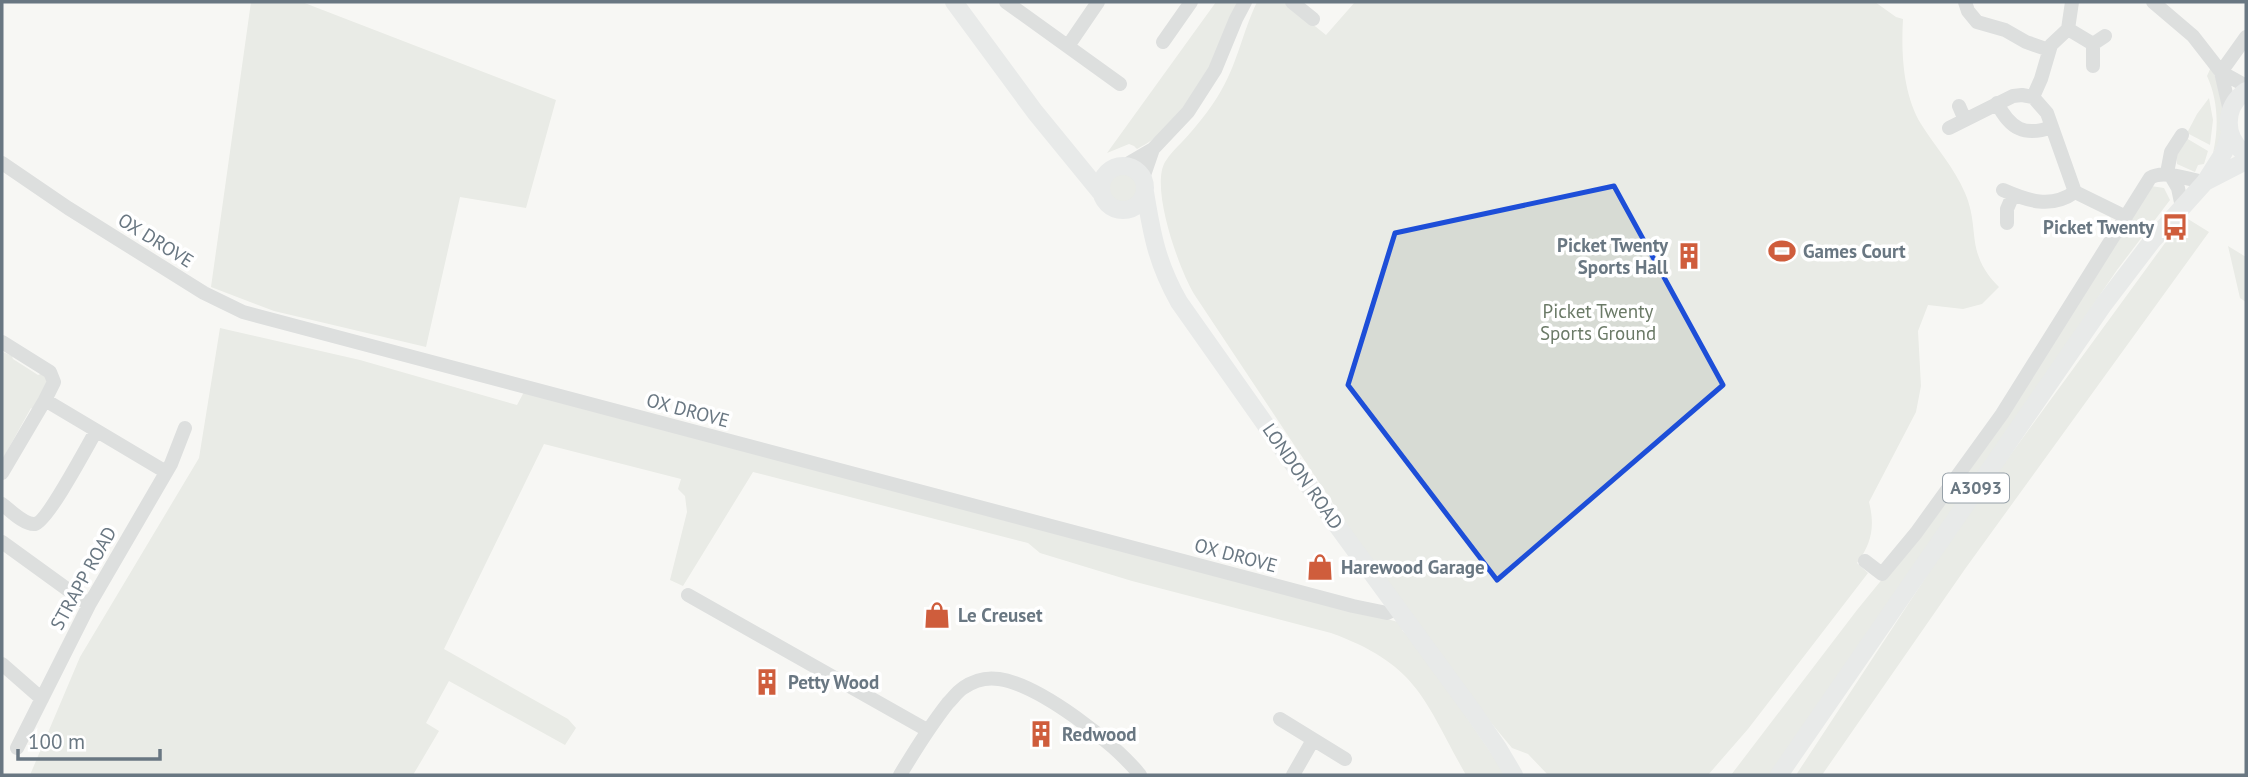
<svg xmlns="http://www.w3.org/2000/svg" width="2248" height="777" viewBox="0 0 2248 777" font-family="'PT Sans',sans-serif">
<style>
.green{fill:#d7dbd4}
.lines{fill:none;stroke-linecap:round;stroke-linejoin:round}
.minor{stroke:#bcc0c4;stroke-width:14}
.major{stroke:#d5d9dc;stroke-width:18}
.marked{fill:none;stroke:#1d4ed8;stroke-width:5;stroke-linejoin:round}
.labels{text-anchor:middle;stroke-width:7;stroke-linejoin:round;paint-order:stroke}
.shield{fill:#fff;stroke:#96a0a8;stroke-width:2}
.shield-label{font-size:18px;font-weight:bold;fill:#697782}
.poi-label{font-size:19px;font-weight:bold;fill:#697782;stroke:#fff;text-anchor:start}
.street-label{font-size:19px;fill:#697782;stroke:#fff}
.park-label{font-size:19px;fill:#6b7a67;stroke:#fff}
</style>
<rect width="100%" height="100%" fill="#f7f7f4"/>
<!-- green -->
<path class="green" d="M251 2H302L556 100 526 208 460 197 426 347 274 311 211 287Z
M1216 2H1238C1216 54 1192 122 1137 149L1134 146 1129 144 1107 153Z
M1257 2H1285L1326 35 1355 2H1875L1896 17 1903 19C1901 53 1903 94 1921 124 1936 148 1954 167 1965 193 1981 230 1964 252 1999 287L1982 304 1963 309 1928 305 1918 331 1921 386 1916 412 1869 502C1875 526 1872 543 1857 563L1868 573 1748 729 1708 775H1548L1528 754 1512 748 1473 701 1360 544 1194 294C1179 269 1150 188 1165 162 1170 154 1176 148 1182 142 1195 128 1208 112 1218 96 1237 66 1242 33 1257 2Z
M2211 67C2224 92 2231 129 2213 153 2219 127 2218 100 2207 76Z
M2209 98 2213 120 2210 145 2187 133 2197 114Z
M2186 138 2208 151 2204 164 2198 165 2195 172 2177 164 2176 155Z
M1106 188a17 17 0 1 1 34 0a17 17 0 1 1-34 0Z
M2151 186 2164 188 2170 200 2117 270 1771 775H1731L1857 610 1919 534Z
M2188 219 2209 232 1965 569 1822 775H1796L1968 513 2165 243Z
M2228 246 2246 257V302L2240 298Z
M220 328 360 360 517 405 524 392 1402 623V630L1420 649 1506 775H1466C1424 701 1419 665 1331 633L1132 581 1040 553 1028 543 753 472 683 586 670 580 687 512 685 496 678 489 681 479 544 444 444 649 568 719 576 728 565 745 449 681 426 723 439 731 413 775H30L80 657 199 458Z
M3 352 12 356 13 359 38 375 43 373 49 380 34 410 31 408 2 460Z"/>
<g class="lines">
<!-- minor -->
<path class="minor" d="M1006 2 1120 84
M1292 2 1313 19
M1965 2 1968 11 1977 22 2005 30 2026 42 2049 50
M2153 2 2193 36 2221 72 2246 86
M2068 29 2093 44V66
M1163 42 1191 2
M2093 44 2105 36
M1068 46 1098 2
M1997 103C2010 129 2025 137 2052 127
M1959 106 1965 120
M2230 111 2221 72 2246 37
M1949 128 2013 96 2022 95 2033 97
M2 163 68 208 204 293 243 312 1353 606 1387 613 1397 608
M1124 166 1153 149 1188 112 1215 70 1236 19 1245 2
M2167 173 2171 152 2182 135
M2171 176 2178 188 2182 207
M1143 178 1153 149
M2003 190C2028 201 2051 209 2075 192L2047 113 2033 97 2041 79 2051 45 2068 29 2072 2
M2075 192 2126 217
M2007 223V209L2013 195
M2 342 50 372 54 382 45 400 166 472
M2 473 45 400
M2 504C10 510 24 525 35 524 47 522 88 445 96 431
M2 542 89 605
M1865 561 1882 574 1916 533 2002 414 2150 178C2164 169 2188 180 2205 182
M688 595 927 730
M2 664 42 699
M1280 719 1345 759
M17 748 89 605 171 464 185 428
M900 775C915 750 930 726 948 703 953 698 957 692 963 688 973 681 986 677 999 679 1040 685 1115 743 1140 775
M1293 775 1313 740"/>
<!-- major -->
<path class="major" d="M954 2 1035 112 1102 194
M2246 91C2223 107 2223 138 2246 154
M1101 188a22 22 0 1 1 44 0a22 22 0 1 1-44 0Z
M2205 182 2246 161
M1145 192C1152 235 1157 263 1179 302L1325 509 1474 713 1498 748 1514 775
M1779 775 2104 304 2152 241 2205 182 2224 152 2230 134"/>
</g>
<!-- marked area -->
<path d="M0 0H2248V777H0ZM1614 186 1723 385 1497 580 1348 385 1395 233Z" fill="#f7f7f4" fill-opacity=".55" fill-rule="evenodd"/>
<path class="marked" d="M1614 186 1723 385 1497 580 1348 385 1395 233Z"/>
<!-- icons -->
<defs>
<symbol id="bus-bare" viewBox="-9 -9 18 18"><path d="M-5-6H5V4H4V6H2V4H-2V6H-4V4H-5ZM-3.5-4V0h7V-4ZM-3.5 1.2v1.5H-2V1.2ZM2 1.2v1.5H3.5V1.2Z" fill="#cf5d3c" stroke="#fff" stroke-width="2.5" paint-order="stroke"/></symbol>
<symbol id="stadium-bare" viewBox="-9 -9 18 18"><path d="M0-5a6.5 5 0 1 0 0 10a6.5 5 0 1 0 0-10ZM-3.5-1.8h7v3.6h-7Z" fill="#cf5d3c" stroke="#fff" stroke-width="2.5" paint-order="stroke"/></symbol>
<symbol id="building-bare" viewBox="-9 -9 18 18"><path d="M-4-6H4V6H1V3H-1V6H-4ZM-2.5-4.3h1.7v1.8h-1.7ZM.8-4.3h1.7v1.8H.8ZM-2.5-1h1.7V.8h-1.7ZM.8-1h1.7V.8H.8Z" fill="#cf5d3c" stroke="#fff" stroke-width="2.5" paint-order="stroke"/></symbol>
<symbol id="shop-bare" viewBox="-9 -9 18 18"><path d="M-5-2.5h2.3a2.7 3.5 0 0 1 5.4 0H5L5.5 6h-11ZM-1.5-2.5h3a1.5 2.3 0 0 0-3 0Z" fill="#cf5d3c" stroke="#fff" stroke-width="2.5" paint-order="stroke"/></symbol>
</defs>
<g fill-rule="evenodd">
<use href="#bus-bare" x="2156" y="208" width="38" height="38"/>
<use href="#stadium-bare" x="1763" y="232" width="38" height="38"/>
<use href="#building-bare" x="1670" y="237" width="38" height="38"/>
<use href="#shop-bare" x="1301" y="548" width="38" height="38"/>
<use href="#shop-bare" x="918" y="596" width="38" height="38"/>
<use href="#building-bare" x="748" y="663" width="38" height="38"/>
<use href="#building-bare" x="1022" y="715" width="38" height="38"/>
</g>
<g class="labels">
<!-- shield labels -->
<rect class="shield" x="1943" y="473.5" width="66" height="29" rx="5"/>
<g class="shield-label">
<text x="1976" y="494">A3093</text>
</g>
<!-- poi labels -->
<g class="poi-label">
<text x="2154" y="234" text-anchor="end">Picket Twenty</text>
<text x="1668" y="252" text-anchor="end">Picket Twenty<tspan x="1668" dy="22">Sports Hall</tspan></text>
<text x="1803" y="258">Games Court</text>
<text x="1341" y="574">Harewood Garage</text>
<text x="958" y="622">Le Creuset</text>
<text x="788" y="689">Petty Wood</text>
<text x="1062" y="741">Redwood</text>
</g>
<!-- street labels -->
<g class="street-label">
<text transform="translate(156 240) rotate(32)" y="7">OX DROVE</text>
<text transform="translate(688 410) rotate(15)" y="7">OX DROVE</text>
<text transform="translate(1303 476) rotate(55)" y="7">LONDON ROAD</text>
<text transform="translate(1236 555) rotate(15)" y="7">OX DROVE</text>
<text transform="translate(83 578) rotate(-61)" y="7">STRAPP ROAD</text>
</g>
<!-- park labels -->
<g class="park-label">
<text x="1598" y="318">Picket Twenty<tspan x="1598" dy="22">Sports Ground</tspan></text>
</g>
</g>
<!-- border -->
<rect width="2248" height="777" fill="none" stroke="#697782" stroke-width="7"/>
<!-- scale -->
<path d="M18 749v10h142v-10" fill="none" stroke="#697782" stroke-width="3.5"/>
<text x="28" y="749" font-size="21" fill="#697782" stroke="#ffffff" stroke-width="5" paint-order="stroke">100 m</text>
</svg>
